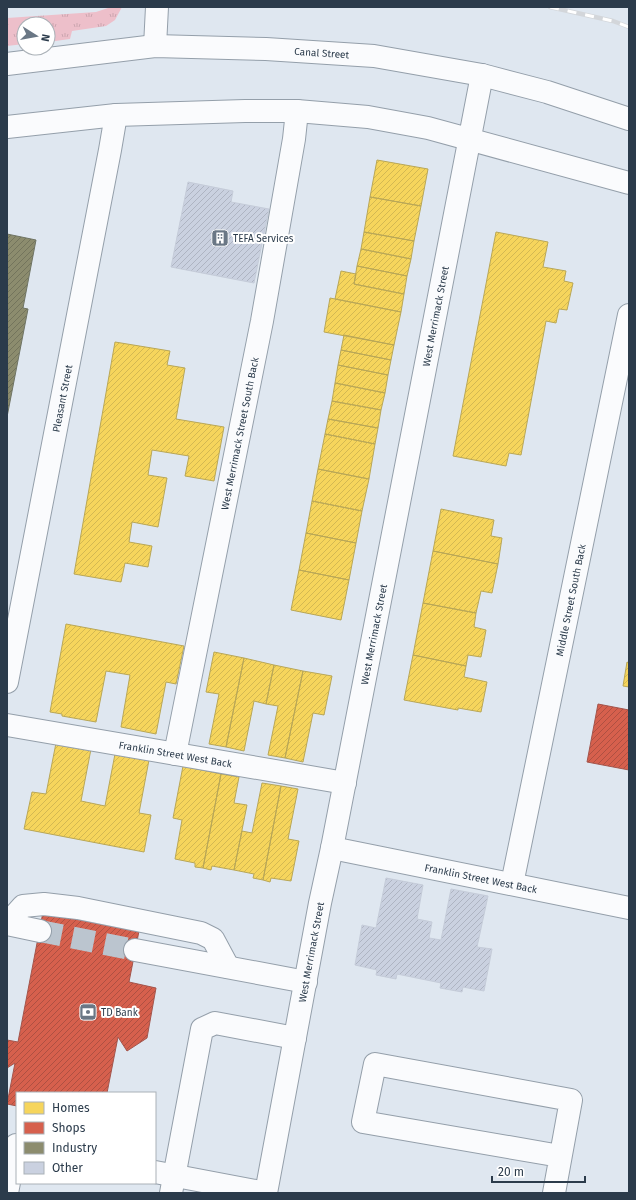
<svg xmlns="http://www.w3.org/2000/svg" width="636" height="1200" viewBox="0 0 636 1200" font-family="'Fira Sans',sans-serif">
<style>
.park{fill:url(#park-tufts)}
.homes{fill:url(#homes-hatch);stroke:#b9a757}
.shops{fill:url(#shops-hatch);stroke:#a3554c}
.industry{fill:url(#industry-hatch);stroke:#6f7464}
.building{fill:url(#building-hatch);stroke:#c5ccd9}
.lines{fill:none;stroke-linecap:round;stroke-linejoin:round}
.minor-tunnel{stroke:#bbc5cf;stroke-width:22;stroke-dasharray:22 11;stroke-linecap:butt}
.minor-casing{stroke:#949faa;stroke-width:24}
.minor{stroke:#fafbfd;stroke-width:22}
.rail-casing{stroke:#d3d6da;stroke-width:4.5}
.rail{stroke:#fff;stroke-width:3;stroke-dasharray:9;stroke-linecap:butt}
.labels{text-anchor:middle;stroke-width:4;stroke-linejoin:round;paint-order:stroke}
.street-label{font-size:10px;fill:#2b3b4b;stroke:#fff}
.poi-label{font-size:10px;fill:#2b3b4b;stroke:#fff;text-anchor:start}
</style>
<defs>
<pattern id="park-tufts" width="24" height="20" patternUnits="userSpaceOnUse"><rect width="24" height="20" fill="#edbfca"/><path d="M3 7l-1-3M5 7V3M7 7l1-3M15 17l-1-3M17 17v-4M19 17l1-3" fill="none" stroke="#cba5af"/></pattern>
<pattern id="homes-hatch" width="6" height="6" patternUnits="userSpaceOnUse"><rect width="6" height="6" fill="#f6d55c"/><path d="M-1 1l2-2M0 6l6-6M5 7l2-2" fill="none" stroke="#d3b852"/></pattern>
<pattern id="shops-hatch" width="6" height="6" patternUnits="userSpaceOnUse"><rect width="6" height="6" fill="#d6604d"/><path d="M-1 1l2-2M0 6l6-6M5 7l2-2" fill="none" stroke="#ae5042"/></pattern>
<pattern id="industry-hatch" width="6" height="6" patternUnits="userSpaceOnUse"><rect width="6" height="6" fill="#8c8c6e"/><path d="M-1 1l2-2M0 6l6-6M5 7l2-2" fill="none" stroke="#73745c"/></pattern>
<pattern id="building-hatch" width="6" height="6" patternUnits="userSpaceOnUse"><rect width="6" height="6" fill="#cad1e0"/><path d="M-1 1l2-2M0 6l6-6M5 7l2-2" fill="none" stroke="#aeb4c2"/></pattern>
</defs>
<rect width="100%" height="100%" fill="#dfe7f0"/>
<!-- park -->
<path class="park" d="M111 7H122L115 20 106 26 72 31 70 39 48 42V24H24V44L7 46V18L96 12Z"/>
<!-- homes -->
<path class="homes" d="M377 160 428 169 421 206 370 197Z
M370 197 421 206 414 241 364 232Z
M364 232 414 241 411 259 361 249Z
M496 232 548 242 543 267 566 271 564 281 573 283 567 310 559 309 556 323 546 321 521 455 509 453 506 466 453 456Z
M361 249 411 259 407 276 357 266Z
M357 266 407 276 404 294 354 284Z
M341 271 356 274 354 284 404 294 401 312 335 299Z
M330 298 401 312 394 345 324 332Z
M344 335 394 345 391 360 341 350Z
M115 342 170 351 167 365 185 368 176 419 224 427 214 481 185 476 189 456 152 450 148 475 167 478 158 527 132 522 129 542 152 546 148 567 125 563 121 582 74 574Z
M341 350 391 360 388 375 338 365Z
M338 365 388 375 385 393 335 383Z
M335 383 385 393 381 410 332 401Z
M332 401 381 410 378 428 328 419Z
M328 419 378 428 375 444 325 434Z
M325 434 375 444 369 479 318 469Z
M318 469 369 479 362 511 312 501Z
M312 501 362 511 356 543 306 533Z
M441 509 494 520 491 536 502 538 498 564 433 551Z
M306 533 356 543 349 580 299 570Z
M433 551 498 564 492 593 481 591 476 613 423 603Z
M299 570 349 580 341 620 291 610Z
M423 603 476 613 474 627 486 630 481 657 468 655 466 666 413 655Z
M66 624 184 646 176 684 166 682 156 734 121 727 130 675 106 671 96 722 62 716V714L50 712Z
M214 652 244 658 226 747 209 744 219 694 206 692Z
M413 655 466 666 464 677 487 682 481 712 458 708V710L404 700Z
M244 658 274 665 266 704 254 701 244 751 226 747Z
M627 662 629 663V687L623 686Z
M274 665 303 671 285 758 268 755 278 706 266 704Z
M303 671 332 676 324 715 313 713 303 762 285 758Z
M56 743 91 749 81 801 105 806 115 754 149 760 139 813 151 815 144 852 24 829 32 792 46 794Z
M183 766 221 774 203 868 195 867V863L175 859 182 820 173 818Z
M221 774 239 777 234 803 247 805 234 870 212 866 211 870 203 868Z
M262 783 281 786 263 880 253 878 254 874 234 870 242 831 252 833Z
M281 786 298 789 288 839 299 841 291 881 271 878 270 882 263 880Z"/>
<!-- shops -->
<path class="shops" d="M598 704 629 710V770L587 762Z
M43 912 139 931 129 982 156 988 147 1038 127 1051 118 1037 107 1093H17V1106L7 1104 15 1063 7 1068V1040L18 1042Z"/>
<!-- industry -->
<path class="industry" d="M7 234 36 240 23 308 28 309 7 417Z"/>
<!-- building -->
<path class="building" d="M188 182 233 191 231 202 269 209 254 283 171 267Z
M386 878 423 885 417 919 432 922 429 938 441 940 451 889 488 896 477 947 492 949 484 991 463 987 462 992 440 988 441 983 397 974 396 979 376 975 377 970 355 965 362 925 376 928Z"/>
<g class="lines">
<!-- minor-tunnel -->
<path class="minor-tunnel" d="M40 931 135 950"/>
<defs>
<g id="minor">
<path d="M155 46 157 7"/>
<path id="s1" d="M7 64 155 46 266 49 374 56 482 75 547 92 629 119"/>
<path d="M7 127 116 115 245 111H297L368 117 428 128 629 183"/>
<path id="s2" d="M7 682 110 150 116 115"/>
<path id="s3" d="M7 725 345 783"/>
<path id="s4" d="M175 754 262 321 294 139 297 111"/>
<path id="s5" d="M332 848 629 908"/>
<path id="s6" d="M512 884 629 315"/>
<path d="M7 924 23 906 44 904 78 908 201 933 213 939 228 967"/>
<path d="M7 924 40 931"/>
<path d="M135 950 306 982"/>
<path d="M155 1172 266 1193"/>
<path d="M7 1193 16 1145"/>
<path d="M171 1193 202 1029 215 1023 295 1038"/>
<path id="s7" d="M266 1193 320 903 332 848 482 75"/>
<path d="M554 1193 571 1100 375 1064 363 1122 560 1156"/>
</g>
</defs>
<!-- minor casing -->
<use href="#minor" class="minor-casing"/>
<!-- minor -->
<use href="#minor" class="minor"/>
<defs>
<path id="rail" d="M550 7 613 21 629 27"/>
</defs>
<!-- rail casing -->
<use href="#rail" class="rail-casing"/>
<!-- rail -->
<use href="#rail" class="rail"/>
</g>
<!-- icons -->
<defs>
<symbol id="building-square" viewBox="-11 -11 22 22"><rect x="-9" y="-9" width="18" height="18" rx="4" fill="#6a7785" stroke="#fff"/><path d="M-4-6H4V6H1V3H-1V6H-4ZM-2.5-4.3h1.7v1.8h-1.7ZM.8-4.3h1.7v1.8H.8ZM-2.5-1h1.7V.8h-1.7ZM.8-1h1.7V.8H.8Z" fill="#fff"/></symbol>
<symbol id="bank-square" viewBox="-11 -11 22 22"><rect x="-9" y="-9" width="18" height="18" rx="4" fill="#6a7785" stroke="#fff"/><path d="M-6-4H6V4H-6ZM0-2.3a2.3 2.3 0 1 0 0 4.6a2.3 2.3 0 1 0 0-4.6Z" fill="#fff"/></symbol>
</defs>
<g fill-rule="evenodd">
<use href="#building-square" x="210" y="228" width="20" height="20"/>
<use href="#bank-square" x="78" y="1002" width="20" height="20"/>
</g>
<g class="labels">
<!-- street labels -->
<g class="street-label">
<text dy="4" stroke="none"><textPath href="#s1" startOffset="316">Canal Street</textPath></text>
<text dy="4" stroke="none"><textPath href="#s7" startOffset="893">West Merrimack Street</textPath></text>
<text dy="4" stroke="none"><textPath href="#s2" startOffset="289">Pleasant Street</textPath></text>
<text dy="4" stroke="none"><textPath href="#s4" startOffset="327">West Merrimack Street South Back</textPath></text>
<text dy="4" stroke="none"><textPath href="#s6" startOffset="290">Middle Street South Back</textPath></text>
<text dy="4" stroke="none"><textPath href="#s7" startOffset="569">West Merrimack Street</textPath></text>
<text dy="4" stroke="none"><textPath href="#s3" startOffset="171">Franklin Street West Back</textPath></text>
<text dy="4" stroke="none"><textPath href="#s5" startOffset="152">Franklin Street West Back</textPath></text>
<text dy="4" stroke="none"><textPath href="#s7" startOffset="245">West Merrimack Street</textPath></text>
</g>
<!-- poi labels -->
<g class="poi-label">
<text x="233" y="242">TEFA Services</text>
<text x="101" y="1016">TD Bank</text>
</g>
</g>
<!-- border -->
<rect width="636" height="1200" fill="none" stroke="#2b3b4b" stroke-width="16"/>
<!-- legend -->
<rect x="16" y="1092" width="140" height="92" fill="#ffffff" stroke="#aab1b7"/>
<rect x="24" y="1102" width="20" height="12" fill="#f6d55c" stroke="#aab1b7"/>
<text x="52" y="1112" font-size="12" fill="#2b3b4b">Homes</text>
<rect x="24" y="1122" width="20" height="12" fill="#d6604d" stroke="#aab1b7"/>
<text x="52" y="1132" font-size="12" fill="#2b3b4b">Shops</text>
<rect x="24" y="1142" width="20" height="12" fill="#8c8c6e" stroke="#aab1b7"/>
<text x="52" y="1152" font-size="12" fill="#2b3b4b">Industry</text>
<rect x="24" y="1162" width="20" height="12" fill="#cad1e0" stroke="#aab1b7"/>
<text x="52" y="1172" font-size="12" fill="#2b3b4b">Other</text>
<!-- north arrow -->
<g transform="translate(36 36) rotate(101)"><circle r="19" fill="#ffffff" stroke="#aab1b7"/>
<path d="M0-3L7 15L0 10L-7 15Z" fill="#6a7785"/>
<text y="-6" font-size="11" font-weight="bold" text-anchor="middle" fill="#2b3b4b">N</text>
</g>
<!-- scale -->
<path d="M492 1176v6h93v-6" fill="none" stroke="#2b3b4b" stroke-width="2"/>
<text x="498" y="1176" font-size="12" fill="#2b3b4b" stroke="#ffffff" stroke-width="3" paint-order="stroke">20 m</text>
</svg>
